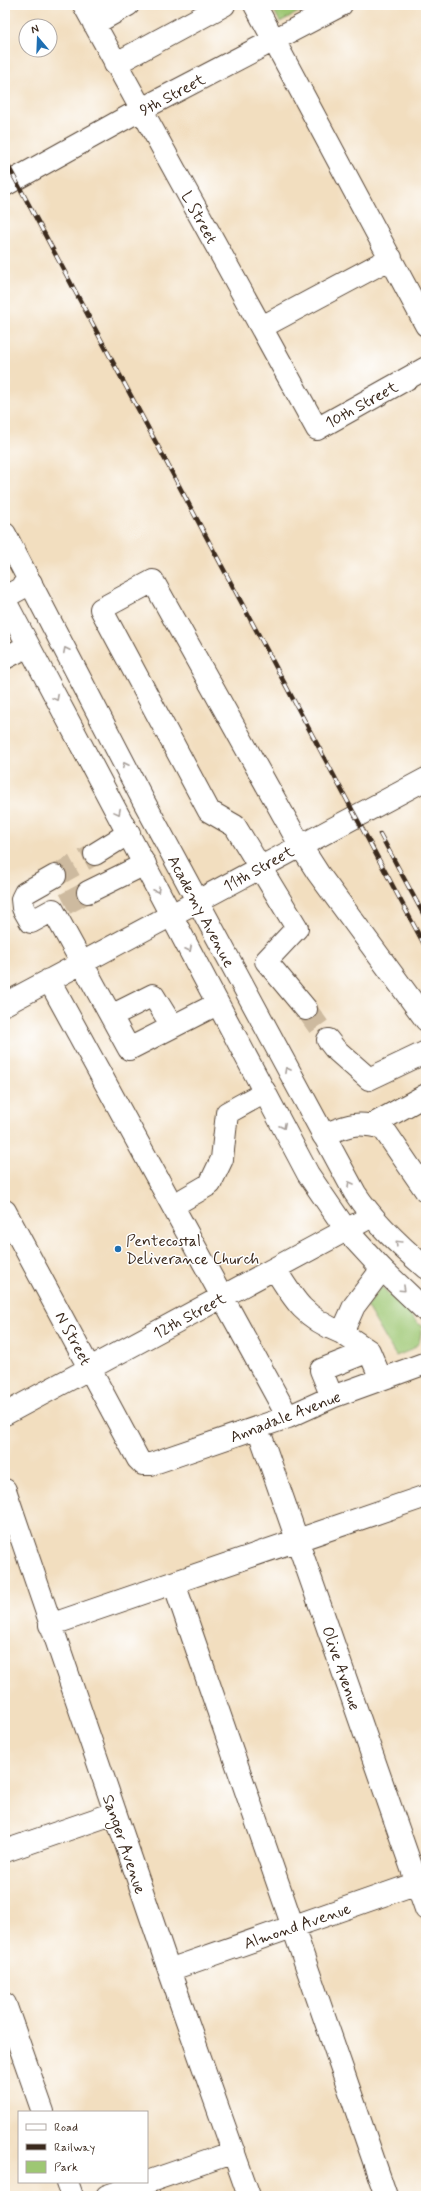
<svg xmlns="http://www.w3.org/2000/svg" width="431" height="2201" viewBox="0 0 431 2201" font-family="Mynerve,sans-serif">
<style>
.green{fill:#9ec773;stroke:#6c7848}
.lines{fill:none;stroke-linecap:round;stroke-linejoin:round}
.minor-tunnel{stroke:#cdba9f;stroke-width:22;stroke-dasharray:22 11;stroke-linecap:butt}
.minor-casing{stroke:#564536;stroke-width:24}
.major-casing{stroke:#564536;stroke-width:24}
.minor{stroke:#fff;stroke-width:22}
.major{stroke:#fff;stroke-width:22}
.rail-casing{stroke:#3b2a1e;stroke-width:4.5}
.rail{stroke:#fff;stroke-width:3;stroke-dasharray:9;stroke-linecap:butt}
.oneway{stroke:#a79f9a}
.poi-dot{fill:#1f6fb2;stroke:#fff;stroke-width:1.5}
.labels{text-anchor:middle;stroke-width:3;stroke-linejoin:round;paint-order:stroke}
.street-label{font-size:16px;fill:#3b2a1e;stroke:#fff}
.poi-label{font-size:16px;fill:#3b2a1e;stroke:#fff;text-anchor:start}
</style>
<rect width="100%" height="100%" fill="#fff"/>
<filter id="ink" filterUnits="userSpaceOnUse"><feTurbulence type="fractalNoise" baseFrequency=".025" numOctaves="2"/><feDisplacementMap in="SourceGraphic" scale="8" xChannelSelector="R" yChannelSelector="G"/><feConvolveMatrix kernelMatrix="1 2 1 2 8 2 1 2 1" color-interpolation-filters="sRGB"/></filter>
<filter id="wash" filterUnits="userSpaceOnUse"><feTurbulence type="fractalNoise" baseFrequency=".012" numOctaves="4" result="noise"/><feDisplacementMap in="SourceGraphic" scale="16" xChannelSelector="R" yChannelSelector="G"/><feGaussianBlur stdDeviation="0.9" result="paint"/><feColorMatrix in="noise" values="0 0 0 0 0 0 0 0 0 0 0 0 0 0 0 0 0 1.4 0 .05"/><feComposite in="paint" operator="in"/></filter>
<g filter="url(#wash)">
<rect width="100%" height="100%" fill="#f2debf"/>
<!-- green -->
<path class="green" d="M271 5H312L280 22Z
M381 1286 422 1327 419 1343 411 1350 396 1356 367 1307Z"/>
</g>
<g filter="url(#ink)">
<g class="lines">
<!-- minor-tunnel -->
<path class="minor-tunnel" d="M55 876 95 854
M65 904 88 892
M306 1009 328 1040"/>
<defs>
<path id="minor" d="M84 5 317 429 426 368
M255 5 426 325
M94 24 128 5
M115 64 224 5
M5 185 140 110 341 5
M262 327 391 258
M5 597 31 583
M5 658 28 646
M95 854 129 833
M55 876 25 893 22 899 23 908 31 922 53 910 129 1049 217 1004
M88 892 145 864
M49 980 288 1417
M5 1004 426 779
M306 1009 266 961 297 928 235 826 209 811 101 609 153 581 300 845 318 873 426 1020
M111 1016 153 995 172 1026
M328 1040 335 1049 369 1079 426 1052
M372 1125 426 1095
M323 1135C349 1125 356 1121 383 1128L426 1191
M174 1205 210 1184 222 1159 227 1113 265 1092
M5 1211 138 1459 143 1464H151L288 1417 332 1397 426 1363
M275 1269C295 1302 305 1318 342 1333
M381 1379 369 1351 342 1333 354 1306 382 1269
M332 1397 321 1370 369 1351
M5 1414 372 1216
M258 1428 426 1909
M5 1490 169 1970 249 2196
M174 1583 386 2196
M50 1625 426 1496
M5 1851 115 1813
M169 1970 426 1880
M5 2004 43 2112
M67 2182 72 2196
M107 2196 234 2152"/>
<path id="major" d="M5 534 143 800 355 1193C374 1222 400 1246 426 1268
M5 601 308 1174 347 1231 382 1269 426 1311"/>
</defs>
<!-- minor casing -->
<use href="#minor" class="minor-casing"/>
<!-- major casing -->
<use href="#major" class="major-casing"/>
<!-- minor -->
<use href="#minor" class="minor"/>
<!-- major -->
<use href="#major" class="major"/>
<defs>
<path id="rail" d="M5 160 426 948
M380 834 426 919"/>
</defs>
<!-- rail casing -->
<use href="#rail" class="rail-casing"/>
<!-- rail -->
<use href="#rail" class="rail"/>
</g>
<!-- one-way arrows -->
<defs><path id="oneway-chevron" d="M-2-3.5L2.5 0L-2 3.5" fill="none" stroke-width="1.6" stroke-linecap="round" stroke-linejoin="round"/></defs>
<g class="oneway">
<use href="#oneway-chevron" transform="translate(66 650) rotate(-117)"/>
<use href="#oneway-chevron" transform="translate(56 698) rotate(62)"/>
<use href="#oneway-chevron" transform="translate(125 765) rotate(-117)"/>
<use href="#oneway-chevron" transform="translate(118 812) rotate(62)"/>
<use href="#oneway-chevron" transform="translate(157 890) rotate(63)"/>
<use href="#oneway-chevron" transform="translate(189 949) rotate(63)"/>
<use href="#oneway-chevron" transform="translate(287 1070) rotate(-119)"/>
<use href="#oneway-chevron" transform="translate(283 1126) rotate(63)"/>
<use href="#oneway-chevron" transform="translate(350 1184) rotate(-119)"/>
<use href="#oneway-chevron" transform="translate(398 1243) rotate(-134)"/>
<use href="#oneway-chevron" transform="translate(403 1289) rotate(43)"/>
</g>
</g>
<!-- markers -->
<circle class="poi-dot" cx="118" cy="1249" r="4"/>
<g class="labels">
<!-- street labels -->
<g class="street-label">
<text transform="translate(172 94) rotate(-28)" y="6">9th Street</text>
<text transform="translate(200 217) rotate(61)" y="6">L Street</text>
<text transform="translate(361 404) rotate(-29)" y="6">10th Street</text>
<text transform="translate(258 868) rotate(-29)" y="6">11th Street</text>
<text transform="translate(202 911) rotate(62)" y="6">Academy Avenue</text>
<text transform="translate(189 1315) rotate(-28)" y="6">12th Street</text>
<text transform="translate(74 1338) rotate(62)" y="6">N Street</text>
<text transform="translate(285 1416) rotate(-21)" y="6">Annadale Avenue</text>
<text transform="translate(342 1668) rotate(71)" y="6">Olive Avenue</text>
<text transform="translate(125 1844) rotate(71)" y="6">Sanger Avenue</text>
<text transform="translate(297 1925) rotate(-19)" y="6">Almond Avenue</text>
</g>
<!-- poi labels -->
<g class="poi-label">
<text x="126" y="1246">Pentecostal<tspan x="126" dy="18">Deliverance Church</tspan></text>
</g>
</g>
<!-- margin -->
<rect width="431" height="2201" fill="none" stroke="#fff" stroke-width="20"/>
<!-- legend -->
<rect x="18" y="2111" width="130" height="72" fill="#ffffff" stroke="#b1aaa5"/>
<rect x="26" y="2124" width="20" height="6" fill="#ffffff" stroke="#b1aaa5"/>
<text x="54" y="2131" font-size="12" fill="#3b2a1e">Road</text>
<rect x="26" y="2144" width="20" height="6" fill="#3b2a1e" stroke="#b1aaa5"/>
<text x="54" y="2151" font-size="12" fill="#3b2a1e">Railway</text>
<rect x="26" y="2161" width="20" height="12" fill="#9ec773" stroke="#b1aaa5"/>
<text x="54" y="2171" font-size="12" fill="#3b2a1e">Park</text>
<!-- north arrow -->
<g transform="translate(38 38) rotate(341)"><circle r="19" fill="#ffffff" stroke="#b1aaa5"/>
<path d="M0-3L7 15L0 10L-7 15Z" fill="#1f6fb2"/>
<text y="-6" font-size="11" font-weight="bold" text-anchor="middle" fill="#3b2a1e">N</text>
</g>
</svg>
